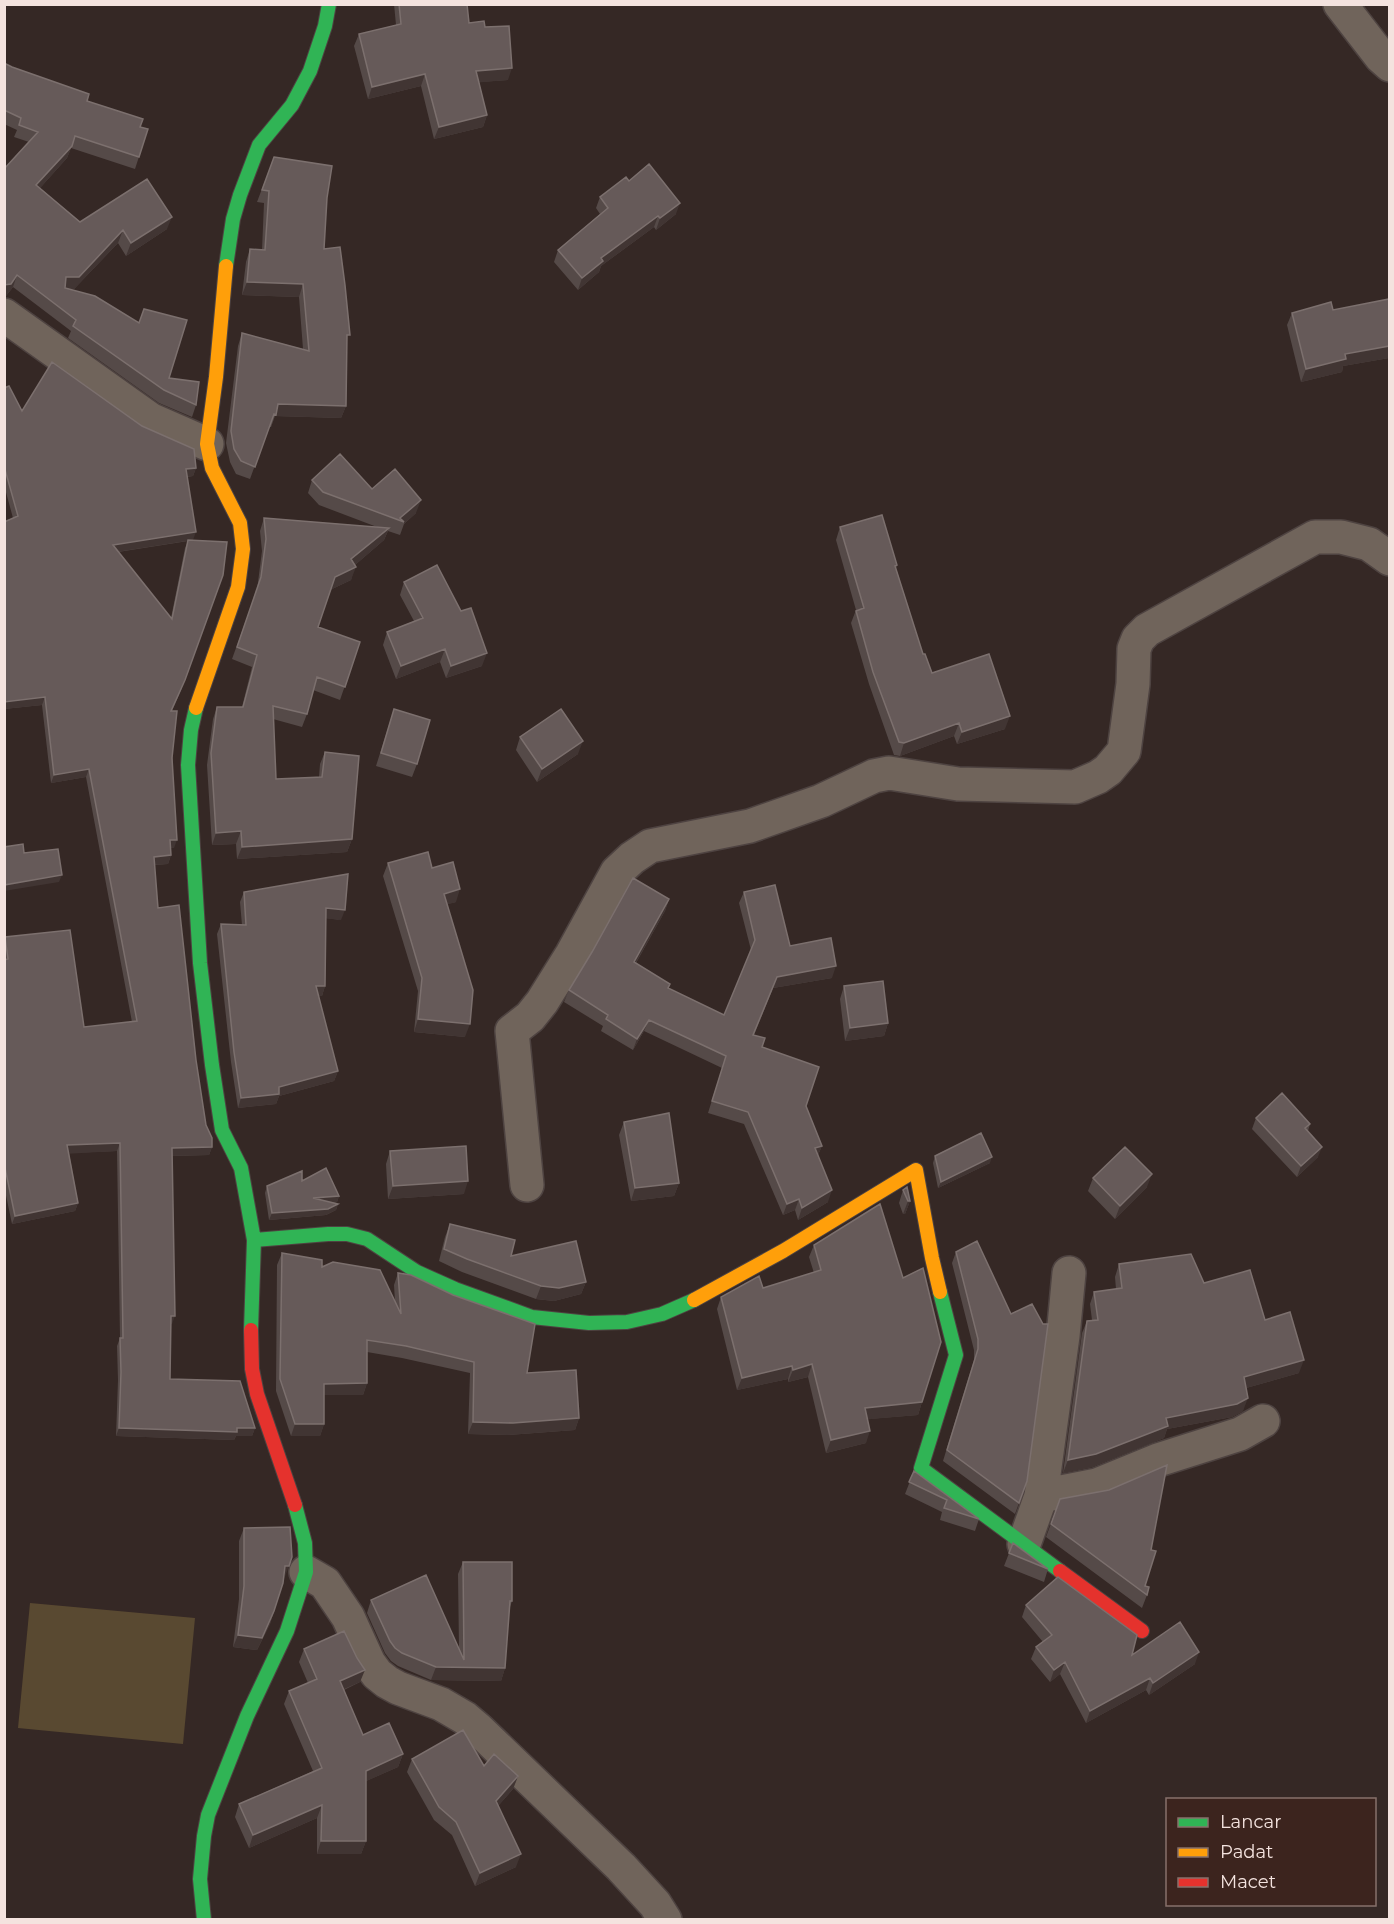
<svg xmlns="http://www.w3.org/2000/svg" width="1394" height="1924" viewBox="0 0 1394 1924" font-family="Montserrat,sans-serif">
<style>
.pitch{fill:#594931}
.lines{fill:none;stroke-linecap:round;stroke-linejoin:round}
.street-casing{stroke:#4e4341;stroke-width:36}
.fast-casing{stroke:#4e4341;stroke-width:16}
.slow-casing{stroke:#4e4341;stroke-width:16}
.jam-casing{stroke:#4e4341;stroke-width:16}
.street{stroke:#70645b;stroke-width:33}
.fast{stroke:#30b455;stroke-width:14}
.slow{stroke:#ff9f0a;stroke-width:14}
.jam{stroke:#e5322d;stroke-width:14}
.wall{fill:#554a48;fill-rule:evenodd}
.shaded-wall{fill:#413533}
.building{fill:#665a59;stroke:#7c706e;stroke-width:1.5}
</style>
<rect width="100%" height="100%" fill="#352825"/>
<!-- pitch -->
<path class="pitch" d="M30 1603 195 1618 183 1744 18 1728Z"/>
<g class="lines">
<defs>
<path id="street" d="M1340 4 1381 57 1390 65
M4 315 150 419 207 444
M527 1185 512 1031 530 1017 542 1002 572 954 617 872 632 858 650 846 750 826 821 801 874 776 889 773 958 784 1075 787 1098 777 1108 770 1124 751 1133 684 1134 649 1138 639 1147 630 1315 537H1341L1369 544 1390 559
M1041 1496 1097 1485 1158 1460 1240 1434 1263 1421
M1024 1544 1041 1496 1063 1336 1069 1273
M306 1572 325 1583 348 1617 369 1663 377 1674 387 1682 398 1688 441 1704 465 1718 478 1729 621 1867 655 1904 665 1920"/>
<path id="fast" d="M226 266 233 219 240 195 259 145 292 105 310 71 325 26 329 4
M196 708 191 730 188 765 200 963 212 1065 222 1130 241 1168 254 1240 251 1330
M254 1240 328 1234H347L367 1239 417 1272 455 1289 532 1317 589 1323 627 1322 662 1314 694 1300
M940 1292 956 1355 921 1468 1060 1571
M204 1920 200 1879 204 1836 208 1815 247 1716 287 1631 306 1572 305 1543 295 1505"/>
<path id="slow" d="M196 708 238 587 243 549 240 523 212 468 207 444 216 377 226 266
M694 1300 783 1251 916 1170 932 1258 940 1292"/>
<path id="jam" d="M251 1330 252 1369 257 1394 295 1505
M1060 1571 1142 1631"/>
</defs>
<!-- street casing -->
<use href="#street" class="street-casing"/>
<!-- fast casing -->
<use href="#fast" class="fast-casing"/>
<!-- slow casing -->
<use href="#slow" class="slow-casing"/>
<!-- jam casing -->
<use href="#jam" class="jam-casing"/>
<!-- street -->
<use href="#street" class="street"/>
<!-- fast -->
<use href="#fast" class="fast"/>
<!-- slow -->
<use href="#slow" class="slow"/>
<!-- jam -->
<use href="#jam" class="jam"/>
</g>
<!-- wall -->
<path class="wall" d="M394 4H467L469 23 485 27 508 80 479 82 487 115 483 127 434 139 421 86 368 99 354 46 359 34 396 25Z
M4 63 87 101 140 127 148 129 135 169 71 148 67 158 40 188 80 222 167 229 126 256 118 243 74 289H69L169 378 196 405 192 417 159 403 68 338 71 331 13 287 6 296 29 142 14 137 17 130 4 124Z
M274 157 327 198 324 249 347 342 346 406 341 418 275 416 271 427H269L250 479 236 474 230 462 226 443 238 346 242 333 303 349 299 297 242 295 246 262 250 249 262 250 264 203 257 202Z
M629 181 676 214 656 230 654 227 601 266 599 272 578 290 554 262 558 250 600 214 596 208 600 197Z
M1389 299V358L1343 366 1342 372 1301 382 1287 325 1292 313 1333 310Z
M4 388 22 411 196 468 193 476 187 477 193 540 182 688 172 711 174 848H171V855L168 864 154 865 158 908 196 1060 206 1125 212 1147 209 1155 172 1156V1324H171L170 1379 255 1428 252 1436H236L234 1440 116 1436 118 1380 117 1346 120 1338 117 1151 69 1153 78 1203 75 1211 12 1224 4 1186 5 937 84 1027 132 1022 86 777 51 783 42 705 4 709V522L13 518 4 485ZM188 541 185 548 171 618 118 552Z
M312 480 372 489 416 513 404 524 400 535 388 531 384 540 355 565 351 580 330 590 318 627 360 642 340 700 313 690 307 714 302 727 273 719 276 779 319 777 320 764 325 752 352 839 347 852 237 859 236 844 212 845 207 765 213 719 217 707H242L252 667 232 659 257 590 262 551 260 531 264 518 377 527 319 505 308 493Z
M840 527 897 565 896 568 923 654 932 673 1005 729 957 744 954 736 900 756 894 755 869 684 851 623 856 610 836 540Z
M404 582 461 611 482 666 446 678 440 662 396 679 383 645 387 632 414 621 400 595Z
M394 709 417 764 412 777 376 766Z
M520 737 578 754 537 782 516 750Z
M388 863 432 868 456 902 447 904 465 1037 414 1032 418 991 383 876Z
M244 892 341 920 326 918 325 986 322 996H318L338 1071 334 1081 279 1096 276 1104 238 1108 231 1062 217 934 221 924 242 925 240 902Z
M744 892 790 946 832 978 773 988 754 1035 806 1106 822 1146 818 1155 828 1202 798 1220 795 1210 783 1215 744 1124 708 1113 722 1068 644 1031 633 1050 601 1031 603 1026 564 1002 569 990 669 899 665 911 636 963 670 984 668 988 724 1015 751 950 739 903Z
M844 986 888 1023 884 1036 845 1041 840 999Z
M1256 1118 1310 1124 1308 1131 1318 1157 1297 1177 1252 1129Z
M624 1122 679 1183 674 1196 631 1201 619 1135Z
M390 1151 464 1194 388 1199 386 1164Z
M935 1156 990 1163 938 1188 933 1163Z
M1093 1178 1147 1187 1115 1219 1088 1191Z
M302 1181 339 1196 337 1202 333 1203 338 1204 336 1210 326 1215 269 1220 265 1193 267 1186Z
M903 1190 910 1201 905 1214H903L899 1203Z
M450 1224 511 1256 586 1282 581 1294 554 1301 536 1299 462 1272 439 1261 445 1237Z
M814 1245 922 1402 918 1415 868 1419 866 1443 826 1453 808 1377 788 1382V1379L737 1390 717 1309 721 1297 763 1288 814 1273 809 1257Z
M956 1252 1011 1314 1027 1481 1015 1514 943 1461 974 1360V1350L952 1263Z
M282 1253 322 1267 395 1302 394 1285 398 1273 527 1373 579 1418 575 1430 508 1435 468 1434 470 1373 402 1358 367 1352V1383L363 1395H324V1424L320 1436H291L276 1391 277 1265Z
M1119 1264 1204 1283 1265 1320 1299 1373 1246 1388 1243 1411 1232 1417 1167 1429 1164 1438 1092 1467 1063 1473 1082 1333 1087 1321 1092 1320 1090 1304 1094 1292 1116 1289 1115 1277Z
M914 1471 979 1519 975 1531 940 1520 942 1512 905 1494Z
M1060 1499 1151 1550 1145 1586 1147 1595 1142 1608 1046 1537Z
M244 1528 284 1579 270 1624 257 1650 233 1647 239 1599V1541Z
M1013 1543 1048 1569 1044 1582 1004 1566Z
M463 1562 512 1601 509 1610 505 1668 501 1681 431 1680 398 1666 391 1661 385 1653 367 1613 371 1600 459 1649 458 1574Z
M1026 1605 1132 1655 1195 1664 1149 1695 1146 1690 1086 1723 1060 1674 1050 1682 1031 1659 1036 1647 1043 1642 1022 1617Z
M304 1649 360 1682 344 1690 363 1735 403 1754 398 1767 366 1781V1841L361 1854H317V1818L249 1848 235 1817 239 1804 313 1771 284 1704 289 1691 308 1683 299 1662Z
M412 1759 484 1766 518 1776 513 1789 498 1806 516 1867 475 1886 452 1835 434 1820 407 1772Z"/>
<!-- shaded-wall -->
<path class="shaded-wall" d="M512 68 508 80 472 83 476 71Z
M425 74 421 86 368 99 372 87Z
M487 115 483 127 434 139 439 127Z
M72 146 67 158 32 197 36 185Z
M680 203 676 214 656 230 660 218Z
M658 216 654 227 601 266 599 272 578 290 582 278 601 258Z
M172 217 167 229 126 256 131 243Z
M123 230 118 243 74 289H62L66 277Z
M17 275 13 287 6 296 4 297V285Z
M247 282 303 284 299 297 242 295Z
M1389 346V358L1343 366 1342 372 1301 382 1306 369 1345 354Z
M278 404 346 406 341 418 275 416Z
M196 468 193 476 183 477 186 469Z
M421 500 416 513 404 524V522L400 518Z
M389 528 384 540 348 571 356 567 351 580 330 590 335 577 351 559Z
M196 532 193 540 110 553 113 545Z
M445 649 440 662 396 679 401 666Z
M487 653 482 666 446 678 451 666Z
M45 697 42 705 4 709V702Z
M1010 716 1005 729 957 744 962 732Z
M959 723 954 736 900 756 904 743Z
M583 741 578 754 537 782 542 769Z
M89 769 86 777 51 783 54 775Z
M241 831 236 844 212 845 216 833Z
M352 839 347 852 237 859 242 847Z
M170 840H177L174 848H167Z
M171 855 168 864 151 865 154 857Z
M62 875 59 882 4 891V885Z
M460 889 456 902 439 907 444 894Z
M669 899 665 911 630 973 634 962Z
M326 908 345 910 341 920 322 918Z
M836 966 832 978 773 988 749 1046 777 977Z
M316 986H325L322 996H312Z
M418 1019 470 1024 465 1037 414 1032Z
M649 1020 644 1031 633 1050 637 1039Z
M888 1023 884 1036 845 1041 850 1028Z
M338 1071 334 1081 279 1096 276 1104 238 1108 241 1098 279 1087Z
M120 1143 117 1151 64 1154 67 1145Z
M822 1146 817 1157 815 1148Z
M212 1147 209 1155 169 1156 172 1148Z
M1322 1147 1318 1157 1297 1177 1301 1166Z
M992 1157 990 1163 938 1188 941 1182Z
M1152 1174 1147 1187 1115 1219 1120 1206Z
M468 1181 464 1194 388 1199 393 1186Z
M679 1183 674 1196 631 1201 635 1188Z
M832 1190 828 1202 798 1220 802 1208Z
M339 1196 337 1202 311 1204 313 1198Z
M799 1199 795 1210 783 1215 787 1204Z
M908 1201H910L905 1214H903Z
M78 1203 75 1211 12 1224 15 1216Z
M338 1204 336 1210 326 1215 269 1220 272 1213Z
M586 1282 581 1294 554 1301 536 1299 541 1286Z
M171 1316H175L172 1324H168Z
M1304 1360 1299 1373 1239 1390 1244 1377Z
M812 1364 808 1377 788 1382 793 1370Z
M792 1366 788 1379 737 1390 742 1378Z
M367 1383 363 1395H320L324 1384Z
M1248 1398 1243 1411 1232 1417 1167 1429 1164 1438 1092 1467 1063 1473 1068 1460 1166 1418Z
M922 1402 918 1415 860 1420 865 1408Z
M579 1418 575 1430 508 1435 468 1434 473 1422Z
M295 1424H324L320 1436H291Z
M119 1428H255L252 1436H236L234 1440 116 1436Z
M870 1431 866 1443 826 1453 831 1440Z
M285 1566H289L284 1579Z
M274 1611 270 1624 257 1650 233 1647 238 1635Z
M1199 1652 1195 1664 1149 1695 1153 1683Z
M1065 1662 1060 1674 1050 1682 1054 1670Z
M436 1667 505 1668 501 1681 431 1680Z
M365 1670 360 1682 335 1693 340 1681Z
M1150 1678 1146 1690 1086 1723 1090 1711Z
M403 1754 398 1767 362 1783 366 1771Z
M518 1776 513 1789 491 1814 496 1801Z
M322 1805 317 1818 249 1848 253 1835Z
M321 1841H366L361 1854H317Z
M521 1854 516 1867 475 1886 480 1873Z"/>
<!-- building -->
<path class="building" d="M399 4H467L469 23 484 21 485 27 509 26 512 68 476 71 487 115 439 127 425 74 372 87 359 34 401 24Z
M4 63 12 67 89 94 87 101 143 119 140 127 148 129 139 157 75 136 72 146 36 185 80 222 147 179 172 217 131 243 123 230 79 277H66L65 288 95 296 139 323 144 309 187 320 169 378 199 382 196 405 164 390 73 326 76 320 17 275 11 284 4 285V169L38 132 19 125 21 118 4 110Z
M274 157 332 166 327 198 324 249 340 247 345 285 350 335H347L346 406 278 404 276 415 274 414 255 467 241 461 234 449 231 431 242 333 309 351 303 284 247 282 250 249 265 250 269 191 262 190Z
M649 164 680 203 660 218 658 216 601 258 603 261 582 278 558 250 608 208 600 197 626 177 629 181Z
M1389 299V346L1345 354 1346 359 1306 369 1292 313 1331 302 1333 310Z
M52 362 142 426 194 449 196 468 186 469 196 532 113 545 172 619 188 540 227 542 223 575 185 680 171 711H177L172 758 177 840H170L171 855 154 857 158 908 179 905 196 1060 206 1125 212 1138V1147L172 1148 175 1316H171L170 1379 240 1381 255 1428H237V1432L119 1428 121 1372 120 1338H123L120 1143 67 1145 78 1203 15 1216 4 1163V960L8 959 5 937 70 930 84 1027 137 1021 89 769 54 775 45 697 4 702V522L18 516 4 466V388L9 386 22 411Z
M340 454 372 489 395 469 421 500 400 518 404 522 323 492 312 480Z
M882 515 897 565 895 566 923 654H925L932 673 989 654 1010 716 962 732 959 723 904 743 899 742 873 672 856 611 864 608 840 527Z
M264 518 389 528 351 559 356 567 335 577 318 627 360 642 345 687 317 677 307 714 273 706 276 779 322 777 325 752 359 756 352 839 242 847 241 831 216 833 211 753 217 707H243L257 655 237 647 261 577 266 539Z
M437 565 461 611 471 608 487 653 451 666 445 649 401 666 387 632 423 618 404 582Z
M394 709 430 720 417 764 381 753Z
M561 709 583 741 542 769 520 737Z
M23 844 24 853 58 849 62 875 4 885V847Z
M428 852 432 868 453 862 460 889 444 894 473 990 470 1024 418 1019 422 978 388 863Z
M348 874 345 910 326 908 325 986H316L338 1071 279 1087V1094L241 1098 234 1052 221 924 246 925 244 892Z
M633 878 669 899 634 962 670 984 668 988 724 1015 755 940 744 892 775 885 790 946 831 938 836 966 777 977 753 1035 765 1038 762 1047 819 1067 806 1106 822 1146 815 1148 832 1190 802 1208 799 1199 787 1204 748 1112 712 1101 726 1056 649 1020 637 1039 606 1019 608 1015 569 990 592 952Z
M883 981 888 1023 850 1028 844 986Z
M1282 1093 1310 1124 1305 1128 1322 1147 1301 1166 1256 1118Z
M669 1113 679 1183 635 1188 624 1122Z
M981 1133 992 1157 941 1182 935 1156Z
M466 1146 468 1181 393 1186 390 1151Z
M1125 1147 1152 1174 1120 1206 1093 1178Z
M326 1168 339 1196 313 1198 338 1204 328 1209 272 1213 267 1186 302 1171V1181Z
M907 1187 910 1201H908L903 1190Z
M880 1204 903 1278 923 1268 941 1342 922 1402 865 1408 870 1431 831 1440 812 1364 793 1370 792 1366 742 1378 721 1297 759 1276 763 1288 821 1270 814 1245Z
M450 1224 515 1240 511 1256 576 1241 586 1282 559 1288 541 1286 467 1259 444 1249Z
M977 1241 1011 1314 1032 1304 1043 1324H1048L1027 1481 1019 1503 947 1450 978 1349V1339L956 1252Z
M282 1253 322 1260V1267L333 1262 380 1270 401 1314 398 1273 411 1275 453 1295 535 1324 527 1373 576 1370 579 1418 513 1423 473 1422 474 1362 406 1346 367 1340V1383L324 1384V1424H295L280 1379Z
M1191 1254 1204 1283 1250 1270 1265 1320 1290 1312 1304 1360 1244 1377 1248 1398 1237 1404 1166 1418 1168 1426 1096 1454 1068 1460 1087 1321 1098 1320 1094 1292 1122 1288 1119 1264Z
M1167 1465 1151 1550 1156 1551 1145 1586 1149 1587 1147 1595 1051 1524 1060 1499 1109 1490Z
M914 1471 979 1519 944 1508 947 1500 909 1482Z
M290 1527 292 1557 289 1566H285L283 1583 274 1611 262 1638 238 1635 244 1586V1528Z
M1013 1543 1048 1569 1009 1553Z
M463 1562H512V1601H510L505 1668 436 1667 402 1653 395 1648 390 1641 371 1600 426 1575 464 1660Z
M1058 1577 1137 1635 1132 1655 1180 1622 1199 1652 1153 1683 1150 1678 1090 1711 1065 1662 1054 1670 1036 1647 1052 1635 1026 1605Z
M344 1631 357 1658 365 1670 340 1681 363 1735 389 1723 403 1754 366 1771V1841H321L322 1805 253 1835 239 1804 322 1768 289 1691 317 1679 304 1649Z
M463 1730 484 1766 494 1754 518 1776 496 1801 521 1854 480 1873 456 1822 439 1807 412 1759Z"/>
<!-- border -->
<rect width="1394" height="1924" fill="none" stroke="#f4e3df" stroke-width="12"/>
<!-- legend -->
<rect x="1166" y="1798" width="210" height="108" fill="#3c241e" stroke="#86706b" stroke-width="1.5"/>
<rect x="1178" y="1818" width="30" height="9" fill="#30b455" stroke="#86706b" stroke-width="1.5"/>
<text x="1220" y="1828" font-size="18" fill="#f4e3df">Lancar</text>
<rect x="1178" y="1848" width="30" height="9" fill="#ff9f0a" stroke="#86706b" stroke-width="1.5"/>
<text x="1220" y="1858" font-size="18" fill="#f4e3df">Padat</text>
<rect x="1178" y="1878" width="30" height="9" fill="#e5322d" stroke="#86706b" stroke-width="1.5"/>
<text x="1220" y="1888" font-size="18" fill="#f4e3df">Macet</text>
</svg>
